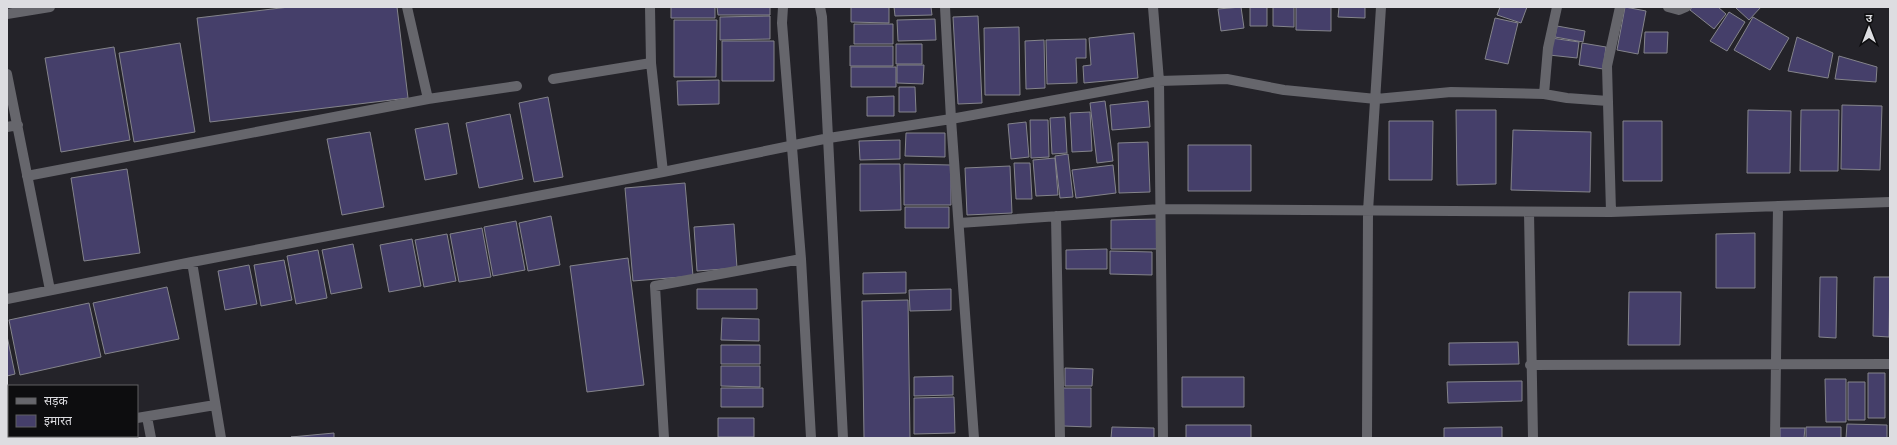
<svg xmlns="http://www.w3.org/2000/svg" width="1897" height="445" viewBox="0 0 1897 445" font-family="Mulish,'Noto Sans Devanagari',sans-serif">
<style>
.building{fill:#453f6a;stroke:#84848b}
.lines{fill:none;stroke-linecap:round;stroke-linejoin:round}
.minor{stroke:#66666c;stroke-width:10}
</style>
<rect width="100%" height="100%" fill="#242329"/>
<!-- building -->
<path class="building" d="M289 7H397L408 98 210 122 197 18Z
M671 7H715V18H671Z
M717 7H770V15H718Z
M851 7H889V23L851 22Z
M894 7H931L932 15 895 16Z
M1241 7 1244 28 1221 31 1218 9Z
M1250 7H1267V26H1250Z
M1273 7H1294V27L1273 26Z
M1296 7H1331V31L1296 30Z
M1339 7H1365V18L1338 17Z
M1500 7H1527L1521 23 1497 15Z
M1625 7 1646 11 1638 54 1617 50Z
M1692 7H1718L1726 14 1714 29 1690 10Z
M1737 7H1761L1749 20 1736 8Z
M1729 12 1745 22 1727 51 1710 41Z
M770 16V39L720 40V17Z
M978 16 982 103 958 104 953 17Z
M1753 17 1789 38 1770 70 1734 50Z
M1495 18 1518 23 1508 64 1485 59Z
M935 19 936 40 898 41 897 20Z
M674 20H717L716 77H674Z
M854 24H893V44H854Z
M1557 26 1585 31 1583 42 1555 37Z
M1019 27 1020 95H985L984 28Z
M1645 32H1668L1667 53H1644Z
M1134 33 1138 78 1084 83 1083 66 1091 65 1089 38Z
M1797 37 1833 53 1828 78 1788 71Z
M1551 38 1579 42 1577 58 1549 55Z
M1086 39V58H1076L1077 83 1047 84 1046 40Z
M1044 40 1045 88 1026 89 1025 41Z
M722 41H774V81H722Z
M180 43 195 132 134 142 119 53Z
M1582 43 1606 47 1603 69 1579 65Z
M896 44H922V64H896Z
M850 46H893V66H850Z
M114 47 130 140 61 152 45 58Z
M1839 56 1877 67 1876 82 1835 79Z
M897 65H924L923 84 897 83Z
M851 67H896V87H851Z
M719 80V104L678 105 677 81Z
M899 87H915L916 112H899Z
M894 96V116H867V97Z
M548 97 563 177 534 182 519 103Z
M1105 101 1113 161 1097 163 1090 103Z
M1148 101 1150 127 1112 130 1110 105Z
M1842 105 1882 106 1880 170 1841 169Z
M1456 110H1496V184L1457 185Z
M1748 110 1791 111 1790 173H1747Z
M1801 110H1839L1838 171H1800Z
M1090 112 1092 151 1072 152 1070 113Z
M510 114 523 179 479 188 466 123Z
M1065 117 1067 153 1052 154 1050 118Z
M1030 120H1048L1049 157 1031 158Z
M1389 121H1433L1432 180H1389Z
M1623 121H1662V181H1623Z
M1026 122 1029 157 1011 159 1008 124Z
M448 123 457 174 425 180 415 129Z
M1513 130 1591 132 1590 192 1511 190Z
M370 132 384 207 342 215 327 139Z
M906 133H945V157L905 156Z
M900 140V159L860 160 859 141Z
M1148 142 1150 192 1119 193 1118 143Z
M1188 145H1251V191H1188Z
M1068 154 1073 197 1060 198 1055 156Z
M1055 158 1058 195 1036 196 1033 160Z
M1014 163H1030L1032 199H1016Z
M860 164H900L901 210 860 211Z
M904 164 951 165V205H904Z
M1113 165 1116 193 1076 198 1072 170Z
M1010 166 1012 213 967 215 965 168Z
M127 169 140 253 84 261 71 178Z
M685 183 693 276 633 281 625 188Z
M905 207H949V228H905Z
M551 216 560 265 528 271 519 223Z
M1158 219V249H1111V220Z
M516 221 525 270 493 276 484 227Z
M734 224 737 268 697 271 694 227Z
M482 228 491 277 459 282 450 234Z
M1755 233V288H1716V234Z
M447 234 456 281 424 287 415 240Z
M412 239 421 286 389 292 380 245Z
M353 244 362 288 331 294 322 250Z
M1107 249V269H1066V250Z
M318 250 327 298 296 304 287 256Z
M1110 251 1152 252V275L1110 274Z
M628 258 644 385 587 392 570 266Z
M284 260 292 300 261 306 254 265Z
M249 265 257 304 225 310 218 271Z
M906 272V293L863 294V273Z
M1820 277H1837L1836 338 1819 337Z
M1874 277H1890L1889 337 1873 336Z
M167 287 179 339 105 354 93 303Z
M697 289H757V309H697Z
M951 289V310L910 311 909 290Z
M1629 292H1681L1680 345H1628Z
M908 300 910 438H864L862 301Z
M89 303 101 357 20 375 9 320Z
M722 318 759 319V341L721 340Z
M7 336 15 374 7 376Z
M1518 342 1519 364 1449 365V343Z
M721 345H760V364H721Z
M721 366H760V387L721 386Z
M1065 368 1093 369 1092 386H1065Z
M1868 373H1885V418H1868Z
M953 376V395L914 396V377Z
M1182 377H1244V407H1182Z
M1825 379H1846V422H1826Z
M1522 381V401L1448 403 1447 382Z
M1848 382H1865V420H1848Z
M721 388H763V407H721Z
M1063 388H1091V427L1063 426Z
M954 397 955 433 914 434V398Z
M718 418H754V437H718Z
M1847 424 1887 425V438H1846Z
M1186 425H1251V438H1186Z
M1112 427 1154 428V438H1111Z
M1502 427V438H1444V428Z
M1806 427H1841V438H1806Z
M1780 428H1805L1804 438H1780Z
M334 433V438L291 437Z"/>
<g class="lines">
<!-- minor -->
<path class="minor" d="M407 7 428 99
M650 7 651 63 663 172
M783 7 782 23 801 259 811 438
M820 7 822 17 843 438
M945 7 951 119 974 438
M1153 7 1159 81 1163 438
M1668 7 1679 10 1686 7
M7 14 50 7
M7 74 50 290
M553 79 651 63
M1544 94 1548 48 1557 7
M7 127 18 125
M27 176 428 99 517 86
M1529 212 1533 438
M1611 212 1607 66 1620 7
M1056 216 1060 438
M959 223 1160 209 1611 212 1890 202
M192 262 221 438
M7 299 192 262 663 172 829 138 951 119 1159 81 1227 79 1284 90 1376 99 1451 92 1544 94 1567 98 1608 101
M1530 365 1890 364
M147 417 151 438
M137 418 215 405
M19 438 31 436
M664 438 655 286 801 259
M1367 438 1368 211 1381 7
M1775 438 1778 206"/>
</g>
<!-- border -->
<rect width="1897" height="445" fill="none" stroke="#dddde1" stroke-width="16"/>
<!-- legend -->
<rect x="8" y="385" width="130" height="52" fill="#0d0d0f" stroke="#606063"/>
<rect x="16" y="398" width="20" height="6" fill="#66666c" stroke="#606063"/>
<text x="44" y="405" font-size="12" fill="#dddde1">सड़क</text>
<rect x="16" y="415" width="20" height="12" fill="#453f6a" stroke="#606063"/>
<text x="44" y="425" font-size="12" fill="#dddde1">इमारत</text>
<!-- north arrow -->
<g transform="translate(1869 28)" stroke="#0d0d0f" stroke-width="3" paint-order="stroke">
<path d="M0-3L7 15L0 10L-7 15Z" fill="#dddde1"/>
<text y="-6" font-size="11" font-weight="bold" text-anchor="middle" fill="#dddde1">उ</text>
</g>
</svg>
